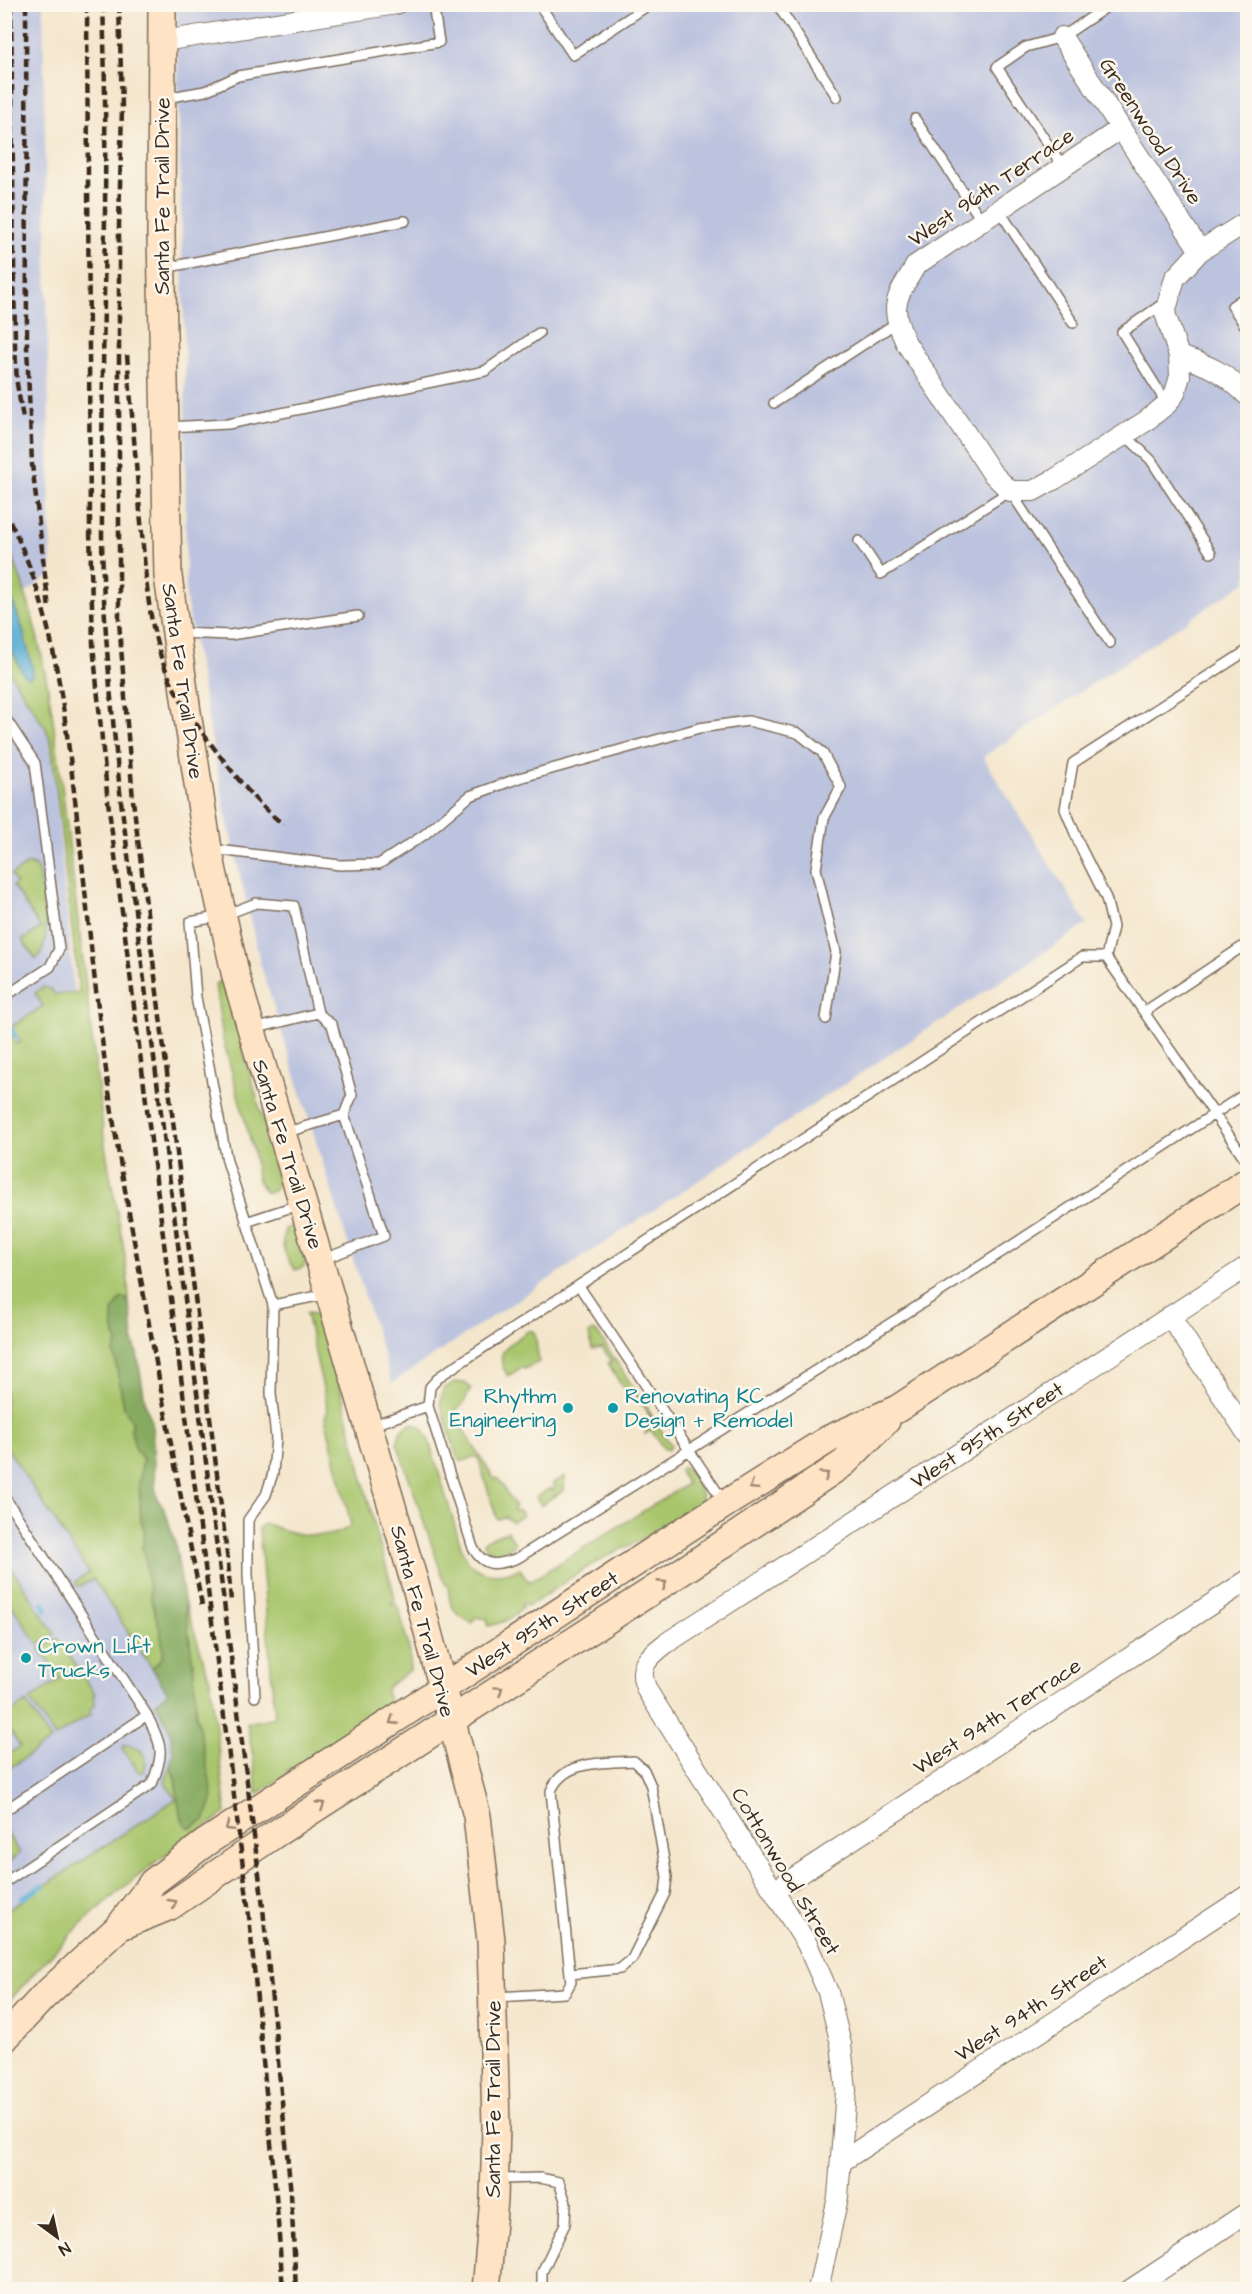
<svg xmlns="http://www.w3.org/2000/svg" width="1252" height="2294" viewBox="0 0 1252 2294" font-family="'Architects Daughter',sans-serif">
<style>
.industrial{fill:#bcc3de}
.green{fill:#a9c66d;stroke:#727846;stroke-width:1.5}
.forest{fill:#86ab60;stroke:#606a3f;stroke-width:1.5}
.water{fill:#58add4;stroke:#4a6c79;stroke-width:1.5}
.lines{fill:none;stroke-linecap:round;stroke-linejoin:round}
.stream{stroke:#58add4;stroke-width:6}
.lane-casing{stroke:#7c6c5b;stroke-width:12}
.street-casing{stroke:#7c6c5b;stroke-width:22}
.secondary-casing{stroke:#7c6c5b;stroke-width:30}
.lane{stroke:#fff;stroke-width:9}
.street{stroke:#fff;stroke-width:20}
.secondary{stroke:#fee4c5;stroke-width:27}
.rail{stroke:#3b2a1e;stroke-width:4.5;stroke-dasharray:9 4.5;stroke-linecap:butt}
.oneway{stroke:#9c8772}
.culture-dot{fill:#0f9aa8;stroke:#fbf7ec;stroke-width:2}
.labels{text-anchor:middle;stroke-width:5;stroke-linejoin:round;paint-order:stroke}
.street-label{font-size:21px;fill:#3b2a1e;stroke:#fbf7ec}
.culture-label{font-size:21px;fill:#0d838f;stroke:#fbf7ec;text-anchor:start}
</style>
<rect width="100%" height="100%" fill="#fbf7ec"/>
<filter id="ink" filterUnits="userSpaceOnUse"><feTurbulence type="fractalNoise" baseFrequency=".0167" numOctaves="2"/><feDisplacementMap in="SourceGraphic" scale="12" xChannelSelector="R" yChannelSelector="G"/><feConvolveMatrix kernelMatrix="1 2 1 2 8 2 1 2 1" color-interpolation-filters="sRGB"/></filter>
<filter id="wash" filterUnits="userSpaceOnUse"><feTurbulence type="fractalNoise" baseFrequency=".008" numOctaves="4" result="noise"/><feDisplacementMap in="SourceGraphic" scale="24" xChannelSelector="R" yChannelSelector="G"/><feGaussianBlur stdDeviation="1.35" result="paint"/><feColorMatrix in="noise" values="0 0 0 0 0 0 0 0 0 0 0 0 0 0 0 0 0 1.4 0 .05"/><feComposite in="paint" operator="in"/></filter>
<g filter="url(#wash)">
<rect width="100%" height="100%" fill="#f4e6cc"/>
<!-- industrial -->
<path class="industrial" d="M43 4 51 574 22 596 46 714 55 788 85 1107 197 1810 5 1977 4 5Z
M176 5H1247V581L983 757 1087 924 392 1383 261 966 225 811 186 599 185 356Z"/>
<!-- green -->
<path class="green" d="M4 536C46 632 56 735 68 837 80 934 91 1032 103 1129 109 1188 128 1244 129 1304L127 1299 113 1325 117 1343 114 1353 124 1407 132 1421 131 1431 136 1450 143 1459 144 1466 139 1482 141 1520 145 1532 142 1548 145 1555C147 1571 148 1591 153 1606 158 1623 164 1639 163 1657L152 1668 93 1579 81 1586H77L76 1581 89 1573 5 1445V1359L10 1355 4 1346 5 1031 8 1029 16 1044 21 1042 11 1027 43 1006 35 993 43 987 52 990 55 995 79 992 51 742 45 727 6 667 9 664 5 660V637L24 675 23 630 5 579Z
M28 864 34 865 38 870C41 894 55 941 36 959L22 940 41 928 13 886 16 883 11 875Z
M221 981 232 1008 275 1164C276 1175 283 1194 265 1192L257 1179 254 1154 223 1039 215 984Z
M290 1227 295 1229 297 1233 306 1263 302 1268 295 1270C285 1257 280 1245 285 1229Z
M306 1313 315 1314 326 1330 375 1528 393 1590 395 1600 391 1602 392 1605 396 1604 399 1609 410 1653V1670L387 1687 386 1692 391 1706 375 1715 373 1713 370 1715 372 1718 369 1721 292 1770 290 1768 287 1770 288 1772 285 1776 257 1794 253 1756 247 1723 275 1717 259 1528 264 1524C270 1524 272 1526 277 1528 299 1536 334 1541 351 1525L325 1417 328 1410Z
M528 1331H533L535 1334 539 1362 524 1369 522 1367 508 1376C491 1351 510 1344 528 1331Z
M592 1331 597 1332 671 1445 668 1450 663 1448 651 1430 645 1434 647 1427 652 1423V1419L632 1390 625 1391 608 1363 612 1361 602 1348 592 1349 589 1334Z
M455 1382 465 1383 471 1388 463 1404 453 1413 494 1479 498 1478 515 1506 513 1510 520 1511 523 1515 512 1522 505 1517 497 1519 478 1457 462 1461 457 1457 440 1403 443 1389Z
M412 1423 423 1428 429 1440 463 1553C476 1577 497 1577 520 1569L529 1582 687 1484 679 1471 683 1467 687 1468C693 1478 707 1492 699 1505 688 1521 619 1549 598 1561 577 1573 557 1587 537 1601L527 1606 524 1603 521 1605 523 1608C514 1617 501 1624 488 1626V1619L475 1617 473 1623C454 1616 447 1602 449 1585H446L444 1581 397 1443 401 1430Z
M565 1476 564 1490 541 1505 536 1497 550 1488 552 1491 555 1486 553 1483Z
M508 1531 515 1543 514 1546 496 1554 489 1551 484 1544 486 1540Z
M4 1557 55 1634 38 1645 5 1595Z
M184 1600 210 1680 226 1813C176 1847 128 1881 84 1922 56 1948 31 1977 5 2005V1912L176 1799 165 1782 170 1766 175 1779 179 1803 191 1828 205 1820 207 1812 203 1755 196 1714 194 1672Z
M58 1638 95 1694 93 1697 95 1705 90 1709 91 1714 55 1737 30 1700 60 1679 40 1649Z
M26 1702 51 1740 5 1771V1757L20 1746 5 1723V1717Z
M124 1745C140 1744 151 1758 143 1772H139L122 1748Z
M4 1829 20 1853 5 1865H4Z"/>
<!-- forest -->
<path class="forest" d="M121 1298 127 1299 131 1312 133 1341 137 1353 146 1407 152 1421 155 1487 158 1500 165 1510 175 1543 184 1600 194 1672 196 1714 213 1797 205 1820 191 1828 185 1825 180 1814 175 1779 170 1766 173 1753 171 1736 166 1721 155 1703 168 1693 152 1668 163 1657C164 1640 158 1623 153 1606 148 1591 147 1571 145 1555L142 1548 145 1532 141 1520 139 1482 143 1459 136 1450 131 1431 132 1421 124 1407 114 1353 117 1343 113 1325V1311Z"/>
<!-- water -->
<path class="water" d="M4 579 23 630 33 670 32 676 28 678 24 675 5 637Z"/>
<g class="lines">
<!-- stream -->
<path class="stream" d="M10 1028 15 1036
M43 1603 46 1609
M23 1898 42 1886"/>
</g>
</g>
<g filter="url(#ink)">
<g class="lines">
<defs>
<path id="lane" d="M539 4 573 55 650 4
M777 4 837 97
M165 98 205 91 238 76 439 42 433 4
M915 119 982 221
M1063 167 997 67 1026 47 1062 37 1111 4
M999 210 1073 323
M164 268 405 221
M1248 295 1232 306 1248 330
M1164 303 1122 332 1167 404
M774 403 896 323
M166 427 228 424 485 371 539 333
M1125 435 1151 460 1211 553
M859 541 881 574 1010 491 1110 643
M178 633 230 635 358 616
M1248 650 1073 763 1065 809 1081 848 1106 898 1113 927 1106 957H1082L440 1376 430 1387 428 1406 473 1548C485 1569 498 1565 518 1558L940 1292 1248 1092
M4 716 35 763 59 949 50 967 4 997
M210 849 340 865 379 864 424 835 470 796 519 778 699 728 748 721 798 733 822 752 841 787 824 818 816 869 836 952 826 1019
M1106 957 1248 1163
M1144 1012 1248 943
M253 1029 318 1013
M284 1133 344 1115 352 1095 332 1025 318 1013 294 906 256 903 222 916 190 922 196 997 227 1161 273 1305 328 1294
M246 1222 301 1204
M321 1260 384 1236 344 1115
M579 1286 724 1502
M370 1426 428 1406
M4 1496 147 1715 4 1811
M255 1697 248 1574V1520L266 1495 273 1473 276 1438 271 1393 273 1305
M4 1883 152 1784C165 1751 162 1747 147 1715
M495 1997 565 1993 571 1982 570 1974 551 1791C564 1759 605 1763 634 1761L644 1770 651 1786 667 1877 665 1893 632 1959 620 1969 570 1974
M497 2179 540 2178 559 2182 566 2203 565 2224 542 2272V2290"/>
<path id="street" d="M1062 37 1200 251
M163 41 396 4
M1120 129 916 265C896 299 888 305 906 343L992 473 1010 491H1033L1055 479 1146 421 1167 404 1175 393 1180 376 1179 356 1165 313 1175 278 1200 251 1248 221
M1179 356C1212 366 1223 372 1248 396
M1170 1316 1248 1435
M774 1891 1248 1580
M841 2162 1248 1895
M818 2290 838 2197 846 2090 841 2044 828 1992 807 1944 648 1692C636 1668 646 1659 665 1644L1248 1266
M1130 2290 1248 2212"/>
<path id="secondary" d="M162 4 161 235 168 576 187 712 208 849 236 977 417 1591 477 1816 491 1941 496 2126 494 2199 486 2290
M121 1926 170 1906 272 1836 698 1561 844 1463 886 1421
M4 2039 43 1997 119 1927 153 1882 205 1843 725 1504 829 1439 897 1409 1248 1181"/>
</defs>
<!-- lane casing -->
<use href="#lane" class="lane-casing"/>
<!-- street casing -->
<use href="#street" class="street-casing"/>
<!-- secondary casing -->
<use href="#secondary" class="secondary-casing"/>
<!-- lane -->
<use href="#lane" class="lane"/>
<!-- street -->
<use href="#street" class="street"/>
<!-- secondary -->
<use href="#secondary" class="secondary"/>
<!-- rail -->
<path class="rail" d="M11 4 15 344 17 384 23 418
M26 4 27 346 32 464 49 609
M87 4 90 530 93 644 107 793 248 1906 276 2195 283 2290
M103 4C109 181 101 358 102 535 103 624 112 713 121 801L262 1898 291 2194 296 2290
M119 4 122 108 119 225V621L133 800 228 1562 231 1602
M127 355C132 411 136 467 141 522 145 567 147 614 161 657 174 696 199 729 224 761 242 784 259 806 283 824
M4 510C53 600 64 707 76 808 86 895 94 983 106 1070 115 1138 128 1206 140 1274 160 1385 180 1495 202 1605"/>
</g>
<!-- one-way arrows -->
<defs><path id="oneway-chevron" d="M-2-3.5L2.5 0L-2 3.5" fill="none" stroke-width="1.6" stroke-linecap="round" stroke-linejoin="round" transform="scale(1.5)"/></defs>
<g class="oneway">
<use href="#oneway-chevron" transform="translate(825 1475) rotate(-34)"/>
<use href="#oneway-chevron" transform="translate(753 1486) rotate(148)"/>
<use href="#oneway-chevron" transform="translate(663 1584) rotate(-33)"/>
<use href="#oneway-chevron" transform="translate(499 1690) rotate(-34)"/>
<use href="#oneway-chevron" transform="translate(393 1721) rotate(147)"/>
<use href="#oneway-chevron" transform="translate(321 1805) rotate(-33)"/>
<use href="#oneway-chevron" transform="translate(229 1827) rotate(147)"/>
<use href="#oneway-chevron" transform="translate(173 1903) rotate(-31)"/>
</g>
</g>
<!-- markers -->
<g class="culture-dot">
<circle cx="568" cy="1408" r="6"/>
<circle cx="613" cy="1408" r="6"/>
<circle cx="26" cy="1658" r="6"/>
</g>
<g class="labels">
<!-- street labels -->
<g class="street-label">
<text transform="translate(1151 131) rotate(57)" y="7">Greenwood Drive</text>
<text transform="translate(991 187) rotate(-34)" y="7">West 96th Terrace</text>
<text transform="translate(162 196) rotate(-90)" y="7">Santa Fe Trail Drive</text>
<text transform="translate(183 681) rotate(82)" y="7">Santa Fe Trail Drive</text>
<text transform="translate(288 1154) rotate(73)" y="7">Santa Fe Trail Drive</text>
<text transform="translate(987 1435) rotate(-33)" y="7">West 95th Street</text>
<text transform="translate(423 1621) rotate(75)" y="7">Santa Fe Trail Drive</text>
<text transform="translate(542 1624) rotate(-33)" y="7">West 95th Street</text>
<text transform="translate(997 1716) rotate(-33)" y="7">West 94th Terrace</text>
<text transform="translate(786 1871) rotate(59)" y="7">Cottonwood Street</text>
<text transform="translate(1031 2008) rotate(-33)" y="7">West 94th Street</text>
<text transform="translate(493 2099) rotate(-90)" y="7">Santa Fe Trail Drive</text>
</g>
<!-- culture labels -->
<g class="culture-label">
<text x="556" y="1403" text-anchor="end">Rhythm<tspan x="556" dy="24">Engineering</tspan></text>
<text x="625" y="1403">Renovating KC<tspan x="625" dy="24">Design + Remodel</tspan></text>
<text x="38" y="1653">Crown Lift<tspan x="38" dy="24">Trucks</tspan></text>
</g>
</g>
<!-- margin -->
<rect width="1252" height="2294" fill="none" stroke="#fbf7ec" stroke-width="24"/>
<!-- north arrow -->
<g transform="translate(57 2237) rotate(147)" stroke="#fbf7ec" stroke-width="4.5" paint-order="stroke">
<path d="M0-4.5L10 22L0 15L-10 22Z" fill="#3b2a1e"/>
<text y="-9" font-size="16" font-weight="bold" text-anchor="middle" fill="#3b2a1e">N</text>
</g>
</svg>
